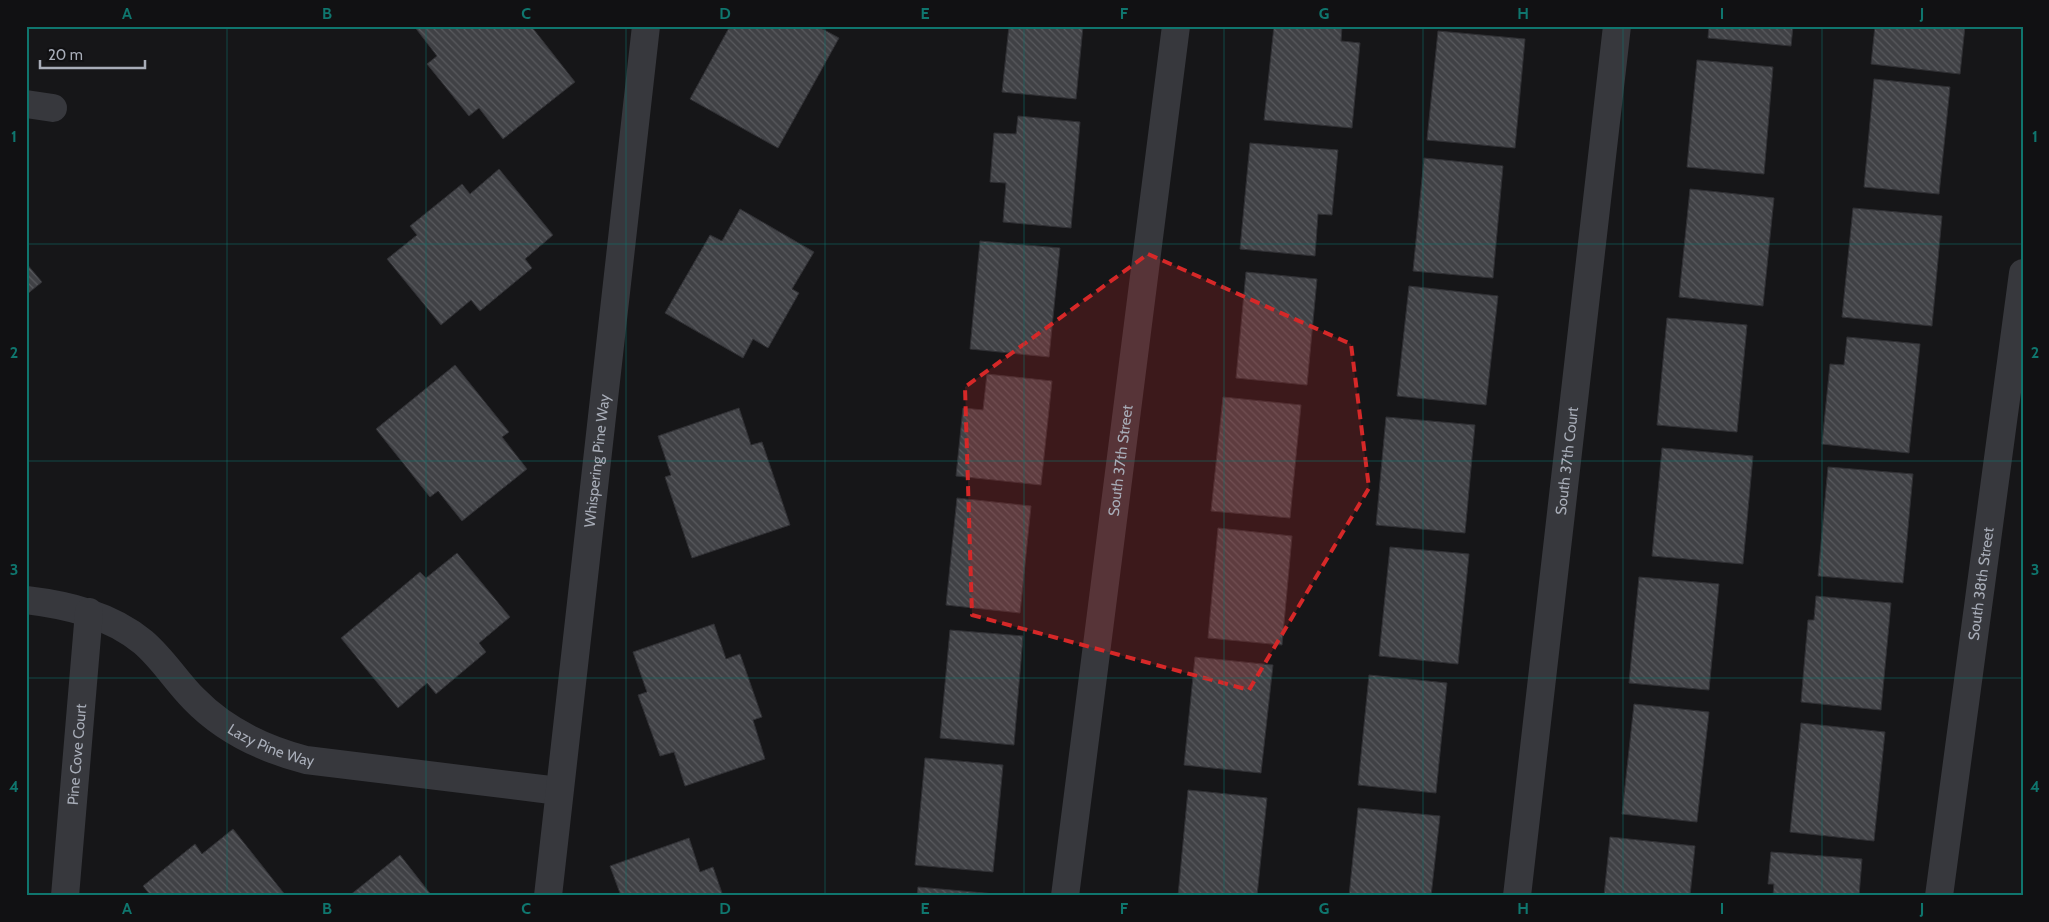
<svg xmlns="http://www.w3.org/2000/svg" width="2049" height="922" viewBox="0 0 2049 922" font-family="Cabin,sans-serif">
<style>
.building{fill:url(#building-back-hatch);stroke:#303034}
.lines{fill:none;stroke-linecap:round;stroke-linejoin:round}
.minor{stroke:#37383d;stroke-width:28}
.marked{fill:#d62828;fill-opacity:0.2;stroke:#d62828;stroke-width:4;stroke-dasharray:10 6;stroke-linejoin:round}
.grid{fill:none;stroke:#0f766e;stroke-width:1;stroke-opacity:0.55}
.labels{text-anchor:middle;stroke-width:5;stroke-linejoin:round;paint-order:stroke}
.street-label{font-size:15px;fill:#a8adb8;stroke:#111113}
.neatline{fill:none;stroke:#0f766e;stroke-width:2}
.grid-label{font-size:16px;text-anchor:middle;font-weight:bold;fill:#0f766e}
</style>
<defs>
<pattern id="building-back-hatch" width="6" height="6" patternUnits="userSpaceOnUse" patternTransform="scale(1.25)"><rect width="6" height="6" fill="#404145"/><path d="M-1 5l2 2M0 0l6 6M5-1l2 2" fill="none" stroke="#595a5e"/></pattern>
</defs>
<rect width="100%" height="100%" fill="#161618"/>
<!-- building -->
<path class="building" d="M414 26H531L575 82 503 139 479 108 469 116 427 64 437 56Z
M730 26H817L839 38 778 148 690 99Z
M1009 26H1083L1076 99 1002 92Z
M1274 26H1342L1341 41 1360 43 1352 128 1264 120Z
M1709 26H1793L1791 46 1708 38Z
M1875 26H1965L1960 74 1871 64Z
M1438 31 1525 39 1515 148 1427 140Z
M1697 60 1773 67 1764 174 1687 167Z
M1874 79 1950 87 1939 194 1864 187Z
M1018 116 1080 122 1071 228 1003 222 1006 183 990 182 994 133 1016 134Z
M1250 143 1338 150 1332 215 1318 214 1315 256 1240 249Z
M1424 158 1503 166 1493 278 1413 271Z
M499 169 553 235 525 259 532 268 480 311 471 300 441 325 387 259 417 235 410 226 462 184 470 194Z
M1690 189 1774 198 1763 306 1679 297Z
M1853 208 1942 216 1932 326 1842 317Z
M740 209 814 252 792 289 799 293 768 348 753 339 743 358 665 313 710 235 722 241Z
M980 241 1060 248 1049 357 970 349Z
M26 263 42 282 26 295Z
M1246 272 1317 279 1307 385 1236 378Z
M1409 286 1498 296 1486 405 1397 396Z
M1667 318 1747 325 1737 432 1657 425Z
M1847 337 1920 344 1909 453 1822 444 1830 364 1844 365Z
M455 365 509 432 502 437 527 469 462 521 438 491 430 497 376 429Z
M987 374 1052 381 1041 485 956 476 963 408 983 410Z
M1223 397 1301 405 1290 518 1211 511Z
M739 408 751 445 762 442 790 525 692 558 665 477 671 475 658 436Z
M1386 417 1475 425 1465 533 1376 525Z
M1662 448 1753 456 1743 564 1652 556Z
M1828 467 1913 474 1903 583 1818 576Z
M957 498 1031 506 1020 613 946 605Z
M1218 528 1292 536 1282 645 1208 638Z
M1390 547 1469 554 1458 664 1379 656Z
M457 553 510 617 479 643 486 652 436 694 427 683 398 708 341 638 420 572 426 578Z
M1639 577 1719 584 1709 690 1629 683Z
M1816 596 1891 603 1881 710 1801 702 1808 620H1814Z
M714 624 726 659 740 654 762 717 753 720 765 759 685 786 674 752 660 756 638 695 647 692 633 652Z
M950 630 1023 636 1014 745 940 738Z
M1195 657 1273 665 1261 773 1184 765Z
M1369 675 1447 683 1436 793 1358 785Z
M1634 704 1709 712 1697 822 1622 814Z
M1801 723 1885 732 1874 841 1790 832Z
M925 758 1003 765 993 872 915 865Z
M1188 790 1267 798 1257 896H1178Z
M1358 808 1440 816 1431 896H1349Z
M233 829 286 896H151L143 886 195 844 202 854Z
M1610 837 1695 846 1690 896H1604Z
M689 838 700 872 713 867 723 896H621L610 866Z
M1771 852 1862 859 1859 896H1773L1774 884H1768Z
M400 855 432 896H349Z
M918 887 995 894V896H917Z"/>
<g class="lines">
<!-- minor -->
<g class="minor">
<path d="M26 104 53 108"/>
<path id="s1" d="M26 600C68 605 110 615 143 642 163 659 176 681 194 699 225 731 264 749 306 760L559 791"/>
<path id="s2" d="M65 896 89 612"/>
<path id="s3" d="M548 896 646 26"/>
<path id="s4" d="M1065 896 1176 26"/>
<path id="s5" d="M1517 896 1617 26"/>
<path id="s6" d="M1939 896 2023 273"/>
</g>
</g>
<!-- marked area -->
<path class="marked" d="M1148 254 1351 344 1369 488 1249 690 972 615 965 387Z"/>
<!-- grid -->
<path class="grid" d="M227 26V896M426 26V896M626 26V896M825 26V896M1024 26V896M1224 26V896M1423 26V896M1623 26V896M1822 26V896M26 244H2023M26 461H2023M26 678H2023"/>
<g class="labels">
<!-- street labels -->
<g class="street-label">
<text dy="5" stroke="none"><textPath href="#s3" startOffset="438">Whispering Pine Way</textPath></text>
<text dy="5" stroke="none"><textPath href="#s4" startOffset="439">South 37th Street</textPath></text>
<text dy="5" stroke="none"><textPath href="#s5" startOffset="438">South 37th Court</textPath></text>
<text dy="5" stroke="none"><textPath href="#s6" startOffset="315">South 38th Street</textPath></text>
<text dy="5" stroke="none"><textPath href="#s1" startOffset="294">Lazy Pine Way</textPath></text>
<text dy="5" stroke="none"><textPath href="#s2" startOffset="142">Pine Cove Court</textPath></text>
</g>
</g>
<!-- border -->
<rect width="2049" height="922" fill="none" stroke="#111113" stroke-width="55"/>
<!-- scale -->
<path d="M40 60v8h105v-8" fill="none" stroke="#a8adb8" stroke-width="2.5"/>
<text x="48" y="60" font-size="15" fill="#a8adb8" stroke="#111113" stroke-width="4" paint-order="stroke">20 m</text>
<rect x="28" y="28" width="1994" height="866" class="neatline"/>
<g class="grid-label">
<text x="127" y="19">A</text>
<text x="327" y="19">B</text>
<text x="526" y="19">C</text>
<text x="725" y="19">D</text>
<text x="925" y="19">E</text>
<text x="1124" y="19">F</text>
<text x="1324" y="19">G</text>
<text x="1523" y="19">H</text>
<text x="1722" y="19">I</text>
<text x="1922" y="19">J</text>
<text x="14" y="142">1</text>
<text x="2035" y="142">1</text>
<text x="14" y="358">2</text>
<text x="2035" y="358">2</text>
<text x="14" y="575">3</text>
<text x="2035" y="575">3</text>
<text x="14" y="792">4</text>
<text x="2035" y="792">4</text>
<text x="127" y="914">A</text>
<text x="327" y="914">B</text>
<text x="526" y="914">C</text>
<text x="725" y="914">D</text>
<text x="925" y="914">E</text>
<text x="1124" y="914">F</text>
<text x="1324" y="914">G</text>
<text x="1523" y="914">H</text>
<text x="1722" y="914">I</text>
<text x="1922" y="914">J</text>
</g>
</svg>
